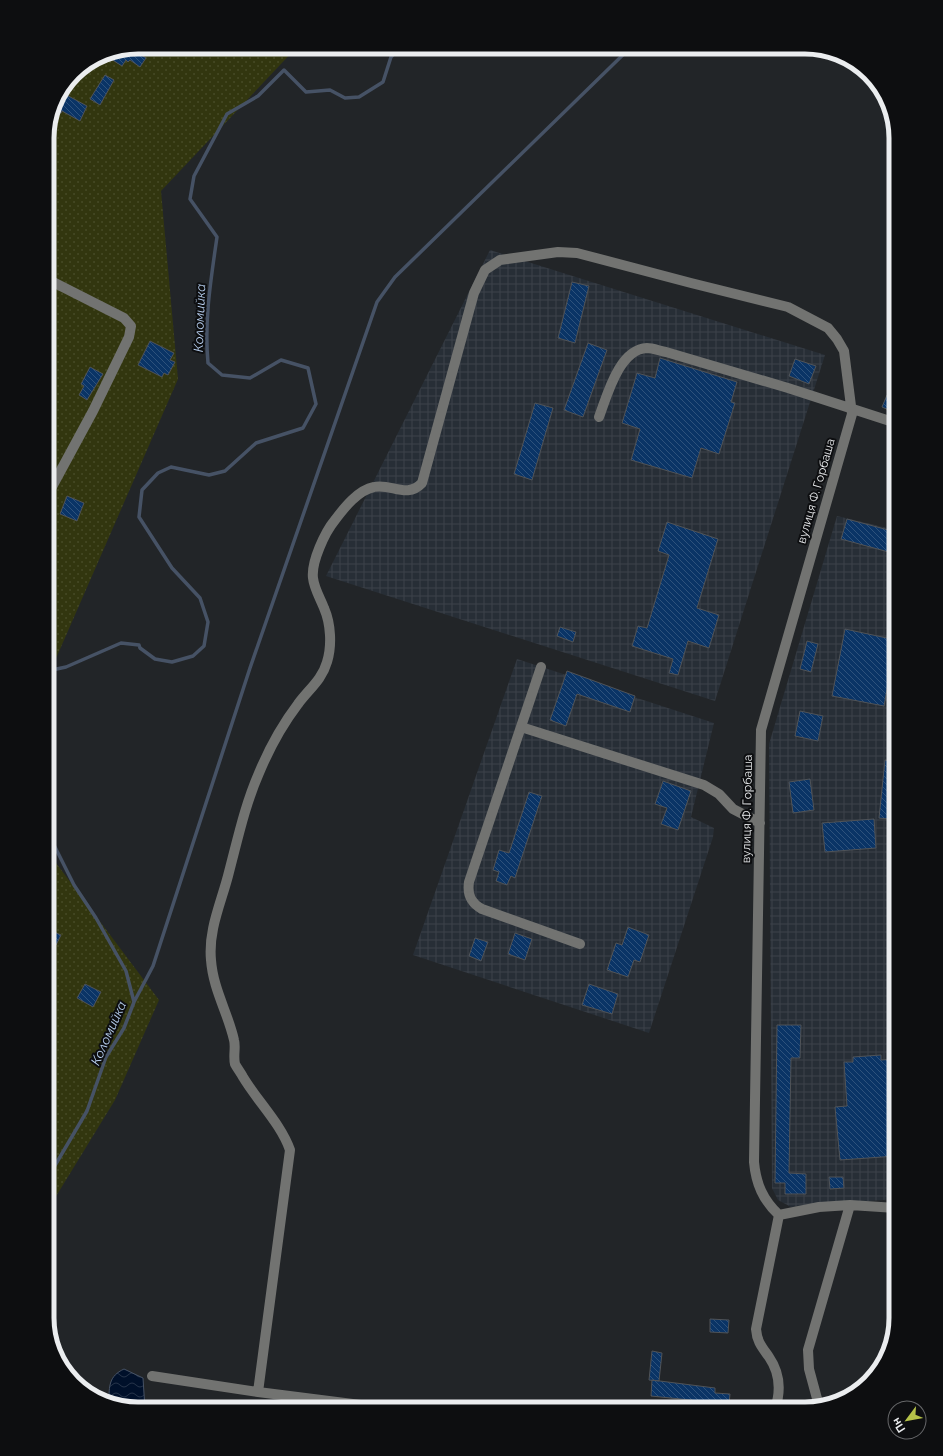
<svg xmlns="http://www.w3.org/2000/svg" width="943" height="1456" viewBox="0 0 943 1456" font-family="Raleway,sans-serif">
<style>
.industrial{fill:url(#industrial-grid)}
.grass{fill:url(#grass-dots)}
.water{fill:url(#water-waves);stroke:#465265}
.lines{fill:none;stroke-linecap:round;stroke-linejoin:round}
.stream{stroke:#465265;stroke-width:3.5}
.building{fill:url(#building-back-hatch);stroke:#505357}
.minor{stroke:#727371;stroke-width:10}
.labels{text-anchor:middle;stroke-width:4;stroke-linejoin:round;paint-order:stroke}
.street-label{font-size:12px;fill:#ebedef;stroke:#0d0e10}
.water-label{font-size:13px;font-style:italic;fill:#b8d0f0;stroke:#0d0e10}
.rim{fill:none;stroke:#ebedef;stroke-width:5}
</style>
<defs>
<pattern id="industrial-grid" width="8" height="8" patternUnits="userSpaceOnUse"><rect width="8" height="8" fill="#272e36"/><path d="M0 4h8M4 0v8" fill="none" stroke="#3c424a"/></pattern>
<pattern id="grass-dots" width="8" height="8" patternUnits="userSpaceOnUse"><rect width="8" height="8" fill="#32360f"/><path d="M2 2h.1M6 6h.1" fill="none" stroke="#464a26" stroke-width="1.8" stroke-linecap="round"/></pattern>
<pattern id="water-waves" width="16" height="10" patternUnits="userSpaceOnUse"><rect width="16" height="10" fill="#00102a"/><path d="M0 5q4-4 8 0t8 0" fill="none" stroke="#253349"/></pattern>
<pattern id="building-back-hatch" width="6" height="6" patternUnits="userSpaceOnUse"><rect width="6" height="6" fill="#0a3466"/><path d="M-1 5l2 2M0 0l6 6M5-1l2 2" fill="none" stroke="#2e527c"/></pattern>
</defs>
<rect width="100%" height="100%" fill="#222528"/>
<!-- industrial -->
<path class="industrial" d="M490 250 825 355 715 701 326 576Z
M837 516 896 530V1199L791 1207 778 1200 772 1188 769 744Z
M517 659 714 723 691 817 714 828 713 837 649 1033 413 955Z"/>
<!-- grass -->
<path class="grass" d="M138 47H297L161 191 178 379 47 679V132L56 98 74 73 103 54Z
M47 851 159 1000 115 1100 47 1211Z"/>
<!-- water -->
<path class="water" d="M124 1369 143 1378 145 1409H132L109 1401C109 1386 109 1376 124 1369Z"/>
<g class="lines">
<!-- stream -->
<path class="stream" d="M47 680 52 670 66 667 121 643 139 645 140 648 155 659 172 662 193 656 204 646 208 622 200 598 172 568 139 517 142 490 158 473 171 467 209 475 225 471 256 443 303 428 316 404 308 368 281 360 250 378 222 375 208 363C204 320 211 279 217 237L190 199 194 176 227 114 258 96 284 70 306 92 330 90 345 98 359 97 383 82 391 57 400 47
M134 1002 153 966 250 668 377 302 395 277 631 47
M47 1179 87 1111 106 1057 124 1028 134 1002 126 971 96 918 74 885 47 831"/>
</g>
<!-- building -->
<path class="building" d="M133 48 132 49 146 58 140 67 130 60 128 62 126 60 122 66 103 54Z
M105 75 114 80 100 105 90 99Z
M61 92 87 106 80 121 62 111 61 113 53 109 56 99Z
M572 282 589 286 575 343 558 338Z
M150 341 174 353 170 360 175 362 168 375 164 373 162 377 138 365Z
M588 343 607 350 583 417 564 410Z
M660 358 737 382 731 402 735 403 719 454 701 448 692 478 631 460 640 429 622 423 637 373 655 378Z
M795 359 816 366 809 384 789 376Z
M90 367 103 374 87 400 79 395 84 386 81 384Z
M887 395 896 400 891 411 882 407Z
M535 403 553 408 532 480 514 474Z
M67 496 84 503 77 521 60 514Z
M847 519 896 532V554L841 539Z
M667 522 718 539 697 608 719 615 709 648 688 641 678 675 669 673 673 659 632 646 638 626 647 628 669 555 658 551Z
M560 627 576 632 573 642 557 636Z
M845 629 896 640 884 706 832 696Z
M807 641 818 644 811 672 800 669Z
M567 671 635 696 630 712 577 694 566 726 550 720Z
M800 711 823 716 818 741 795 736Z
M885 760 895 761 889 819 879 818Z
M810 779 814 810 793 813 789 782Z
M663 781 691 791 678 830 661 824 667 808 655 804Z
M529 792 542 796 515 878 511 876 507 885 496 881 499 872 493 870 499 850 509 853Z
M874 819 876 848 825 852 822 823Z
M628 927 649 935 640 962 634 960 628 977 607 970 616 943 622 945Z
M52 931 61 935 56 945 47 941Z
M515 933 532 939 525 960 508 954Z
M475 938 488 942 481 961 469 956Z
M85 984 101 992 93 1007 77 998Z
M589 984 618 994 612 1014 582 1005Z
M777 1025H801L800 1058H791L789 1173 806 1174V1194H785V1183H775Z
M881 1055V1060L896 1059V1156L840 1160 835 1107 847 1106 844 1062H853V1057Z
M829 1177H843L844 1188 830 1189Z
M710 1319 729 1320 728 1333 710 1332Z
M652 1351 662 1353 659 1381 649 1380Z
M652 1380 715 1388V1393L730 1394 729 1404 651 1396Z"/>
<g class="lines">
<!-- minor -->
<path class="minor" d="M599 417C607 396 619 349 647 348 653 348 660 351 666 352L788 388 896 423
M47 496 93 411 129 337 131 326 124 318 47 279
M541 667 469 882C467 895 471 903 482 909L580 944
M521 727 704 785 719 794 733 809 760 823
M779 1215 819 1207 850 1205 896 1208
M152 1376 258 1392
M819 1406 809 1369 808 1350 850 1205
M392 1409 258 1392 290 1150C281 1124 258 1102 243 1077 241 1073 237 1068 235 1064 233 1056 236 1047 234 1040 228 1013 213 989 211 960 208 929 222 901 229 872 238 838 245 805 259 773 269 749 282 725 298 704 308 690 322 680 327 662 332 646 331 624 324 608 320 598 314 588 313 578 311 562 325 532 335 520 344 508 358 490 374 487 391 483 407 499 422 483L474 293 485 270 500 260 558 252 577 253 691 283 788 307 828 328 837 339 844 351 852 414 761 730 754 1162C756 1184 763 1200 779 1215L756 1329C757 1342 762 1347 769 1357 780 1373 781 1391 775 1409"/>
</g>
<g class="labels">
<!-- street labels -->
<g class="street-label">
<text transform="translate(816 491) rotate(-74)" y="4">вулиця Ф. Горбаша</text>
<text transform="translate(747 809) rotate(-89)" y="4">вулиця Ф. Горбаша</text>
</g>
<!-- water labels -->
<g class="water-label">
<text transform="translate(199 318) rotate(-88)" y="5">Коломийка</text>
<text transform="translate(108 1033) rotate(-66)" y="5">Коломийка</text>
</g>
</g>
<!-- crop -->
<path d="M0 0H943V1456H0ZM138 54H805A84 84 0 0 1 889 138V1318A84 84 0 0 1 805 1402H138A84 84 0 0 1 54 1318V138A84 84 0 0 1 138 54Z" fill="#0d0e10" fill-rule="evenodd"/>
<path class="rim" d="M138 54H805A84 84 0 0 1 889 138V1318A84 84 0 0 1 805 1402H138A84 84 0 0 1 54 1318V138A84 84 0 0 1 138 54Z"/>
<!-- north arrow -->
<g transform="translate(907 1420) rotate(238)"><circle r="19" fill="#0d0e10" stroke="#666769"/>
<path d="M0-3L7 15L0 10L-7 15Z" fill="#b5c249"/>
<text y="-6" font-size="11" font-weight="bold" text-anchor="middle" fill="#ebedef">Пн</text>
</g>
</svg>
